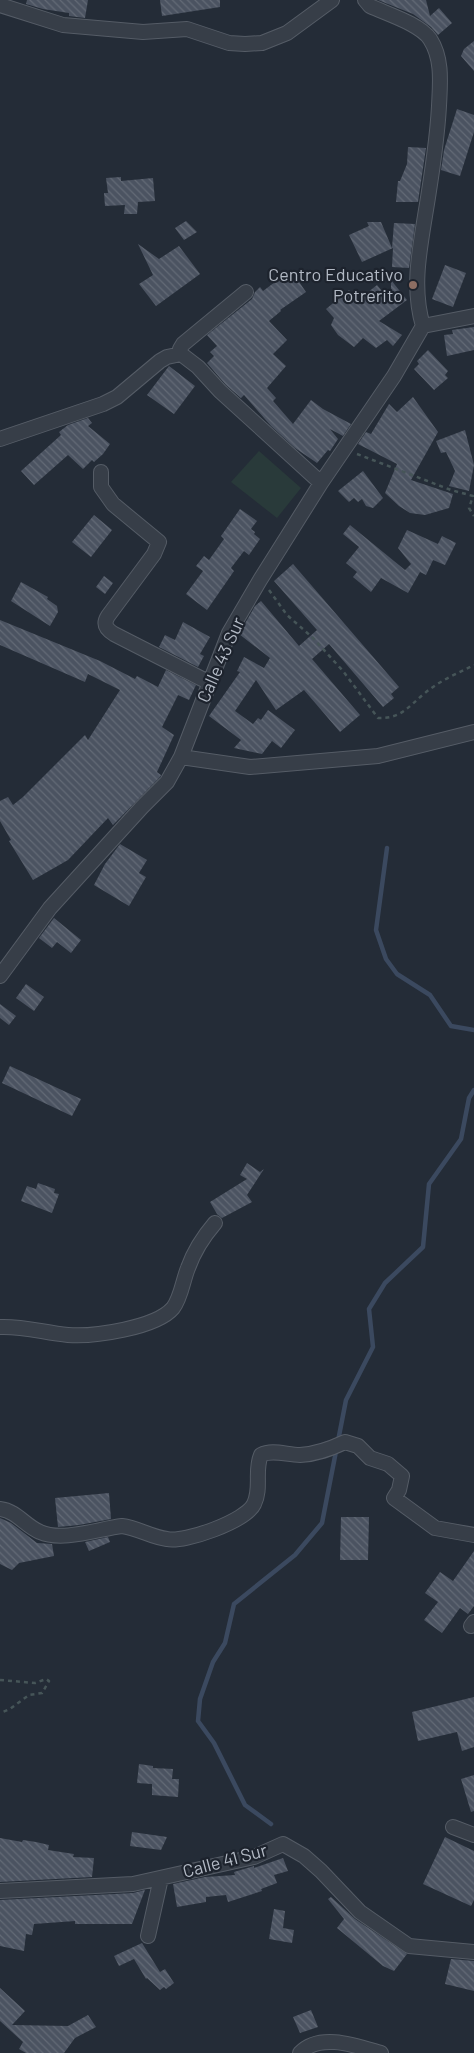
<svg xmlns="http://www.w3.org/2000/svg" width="474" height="2053" viewBox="0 0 474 2053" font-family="Barlow,sans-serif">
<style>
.park{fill:#293a3a}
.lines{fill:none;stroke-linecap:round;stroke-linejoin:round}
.stream{stroke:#3b495f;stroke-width:4.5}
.building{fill:url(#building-back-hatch)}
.minor-casing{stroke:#555c66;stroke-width:16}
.path{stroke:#465558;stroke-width:2.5;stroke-dasharray:4 4;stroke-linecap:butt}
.minor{stroke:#373e48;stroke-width:14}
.education-dot{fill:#8d6e63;stroke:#1d232d;stroke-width:2}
.labels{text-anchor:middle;stroke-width:4.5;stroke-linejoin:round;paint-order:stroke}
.poi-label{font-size:18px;fill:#b2b9c4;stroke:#1d232d;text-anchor:end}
.street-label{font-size:18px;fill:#b2b9c4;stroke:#1d232d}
</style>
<defs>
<pattern id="building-back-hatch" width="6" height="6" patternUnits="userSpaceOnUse" patternTransform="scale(1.25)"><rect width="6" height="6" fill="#4b5361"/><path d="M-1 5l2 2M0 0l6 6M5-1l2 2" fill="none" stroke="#636a76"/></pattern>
</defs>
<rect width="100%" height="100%" fill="#242c37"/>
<!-- park -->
<path class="park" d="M259 451 301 488 277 518 231 482Z"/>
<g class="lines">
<!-- stream -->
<path class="stream" d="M387 848 376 930 386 959 397 974 430 995 451 1026 474 1030
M271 1824 245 1805 214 1743 198 1721 200 1699 213 1662 225 1643 234 1604 295 1555 322 1523 346 1400 373 1347 369 1309 385 1283 423 1247 429 1184 461 1139 469 1098 474 1090"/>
</g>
<!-- building -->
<path class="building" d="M27 0H88L85 18 69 16V13L43 9 26 4Z
M160 0H220V7L162 16Z
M378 0H426L430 16 439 8 452 23 438 35 431 27 413 14Z
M474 41V71L461 56 464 49Z
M457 109 474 115V132L460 176 441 170 444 150Z
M408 147 426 148 418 202H396L398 181H400L407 164Z
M121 177V181L153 178 155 201 138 202 137 214H124L125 205 105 206 104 193H108L106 178Z
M186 221 197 232 184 240 175 228Z
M367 222H381L392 248 394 223 415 224 409 268 392 267 393 248 362 262 349 235 369 226Z
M138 244 159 259 179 246 200 274 156 306 139 284 153 275Z
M445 265 466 273 453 307 432 299Z
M291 270 306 292 280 310 281 311 269 321 287 340 273 354 286 366 267 388 276 398 273 401 293 424 311 400 323 409 351 424 343 436 330 429 338 439 330 451 328 450 317 463 295 448 271 426 244 395 241 398 226 385 207 363 214 356 210 352 217 346 207 335 252 299 255 292 260 287 263 291Z
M391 280 407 300 379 321 402 335 393 346 387 340 376 348 363 338 354 347 338 335 331 325 334 318 326 309 349 290 357 301 377 285 391 302Z
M474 327V350L447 356 444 335 453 334 452 330Z
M428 350 448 371 445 375 448 378 434 390 414 369 419 364 417 361Z
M169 366 195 386 174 414 147 395Z
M413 397 438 432 411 480 453 494 449 508 425 515 410 513 399 506 385 493 397 464 358 444 366 432 371 434 389 404 397 412Z
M88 418 92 423 88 426 110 444 103 454 94 462 92 460 83 469 68 455 34 485 21 471 61 435 59 432 68 425Z
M465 430 474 465 469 491 449 486 455 471 446 452 441 453 436 441Z
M363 471 383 498 373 508 366 506 362 499 358 502 354 498 349 502 338 491Z
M240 509 257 521 251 529 255 532 254 534 260 539 249 555 244 551 231 568 234 571 207 610 186 594 203 571 196 566 204 556 209 560 224 539 221 536Z
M94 515 112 530 91 557 72 542Z
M350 525 405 570 411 564 398 548 407 530 438 544 442 536 456 543 445 565 433 560 426 575 420 572 408 593 381 578 371 592 353 577 357 572 346 563 359 547 343 534Z
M293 564 399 687 391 694 394 698 383 707 329 644 312 659 360 715 340 732 304 690 276 710 256 680 235 711 253 724 258 718 261 720 268 710 295 730 281 748 272 741 262 754 234 748 241 740 209 716 240 672 237 671 244 657 264 668 270 658 239 634 255 606 261 601 299 646 317 630 274 581Z
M104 576 113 583 105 594 96 587Z
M21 582 48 597 47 599 57 606 58 612 50 626 11 601Z
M0 620 100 661 135 679 137 676 158 687 166 670 196 685 189 700 178 695 162 727 174 735 157 772 161 775 160 777 113 825 108 818 68 860 33 880 9 841 11 840 0 821V801L8 797 13 805 23 797 85 735 88 740 120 690 88 674 85 682 0 645Z
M183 622 210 637 200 654 204 656 198 667 159 647 165 635 175 640Z
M120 844 147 860 139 873 146 877 129 906 94 885 105 864Z
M54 918 81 940 71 953 57 942 52 948 39 938Z
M26 984 44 997 34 1011 16 998Z
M0 1004 16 1016 9 1025 0 1018Z
M10 1066 81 1099 72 1116 2 1083Z
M247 1163 260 1172 264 1169 247 1195 252 1202 222 1218 217 1214 210 1202 247 1179 240 1175Z
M38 1183 55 1189 54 1193 59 1194 52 1213 21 1201 27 1186 36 1189Z
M109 1493 111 1519 79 1525 58 1527 55 1498Z
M341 1517H369L368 1560H340Z
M0 1518 11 1523 37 1543 52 1544 54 1556 19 1563 12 1570 0 1564Z
M108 1537 110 1542 89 1551 85 1542Z
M474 1551V1606L468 1614 460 1608 442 1633 424 1620 438 1602 425 1593 440 1572 453 1581Z
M474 1697V1747L462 1751 457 1732 418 1741 412 1712Z
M139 1764 153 1766V1768L173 1769 172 1779H179L178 1797 152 1795V1784L137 1783Z
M474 1775V1811L471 1812 461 1779Z
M132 1832 167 1837 161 1850 130 1846Z
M445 1837 474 1851V1900L471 1906 423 1884Z
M0 1838 22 1842 23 1840 36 1842 49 1845 48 1850 74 1854 73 1857 94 1858 92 1877 0 1882Z
M283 1858 288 1871 274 1875 277 1883 261 1889 262 1891 228 1902 226 1895 206 1897V1902L177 1907 173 1884 205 1877 235 1875 234 1872 254 1866V1868Z
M145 1890 132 1924H75V1921L34 1924 32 1935 26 1934 24 1951 0 1946V1900L133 1893Z
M331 1897 355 1919 407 1954 394 1971 383 1966 337 1928 344 1919 328 1899Z
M274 1909 285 1911 283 1928 294 1930 292 1943 269 1939Z
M142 1943 160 1972 165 1969 174 1983 166 1989 164 1987 160 1990 147 1978 146 1979 134 1959 119 1966 114 1956Z
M451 1959 474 1961V1991L445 1984Z
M0 1988 25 2011 12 2025 68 2026 88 2015 96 2027 75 2038 64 2053H26L19 2049 23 2042 0 2021Z
M311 2010 318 2027 300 2033 293 2017Z"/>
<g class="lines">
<defs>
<path id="minor" d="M365 0 370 6C387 14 420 24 430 39 443 59 440 84 439 106 437 143 431 180 425 216 419 253 412 289 423 326
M0 5 63 25 143 32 187 29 229 43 245 44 262 43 287 33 332 0
M423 326 474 316
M181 354 180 349 183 344 246 292
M0 439 103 404 117 397 160 361 167 357 181 354 198 367 220 391 321 483
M101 472V487L113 504 159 542 154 554 108 616C103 624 106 629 114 634L210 683
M181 757 250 767 378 756 474 732
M0 976 50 908 142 807 167 782 181 757 229 633 260 580 321 483 394 376 423 326
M0 1327C24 1326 45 1333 68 1335 93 1337 156 1328 173 1308 181 1298 183 1280 188 1268 194 1251 203 1237 215 1223
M0 1509C17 1511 25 1526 40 1532 62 1542 98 1529 122 1526 138 1528 151 1537 167 1539 185 1543 246 1521 254 1504 262 1488 254 1471 261 1455 272 1449 287 1455 300 1455 317 1454 330 1449 345 1442L358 1446 370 1458 388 1464 402 1476 399 1490 394 1498 435 1528 474 1535
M471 1626 474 1622
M453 1827 474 1835
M0 1891 133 1884 254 1857 283 1844 304 1856 321 1871 360 1912 409 1946 474 1952
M148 1936 161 1878
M300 2053C320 2032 357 2046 381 2053"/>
</defs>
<!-- minor casing -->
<use href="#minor" class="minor-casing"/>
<!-- path -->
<path class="path" d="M357 454 451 490 473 496 469 508 474 516
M269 590 287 615 313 638 343 671 378 718C401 719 409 706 425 693 439 681 458 673 474 665
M0 1680 35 1683 46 1679 49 1681 42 1693 29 1695 10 1709 0 1713"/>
<!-- minor -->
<use href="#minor" class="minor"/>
</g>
<!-- markers -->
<circle class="education-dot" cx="413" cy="285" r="5"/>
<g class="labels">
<!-- poi labels -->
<g class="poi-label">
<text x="403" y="281">Centro Educativo<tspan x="403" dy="21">Potrerito</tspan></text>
</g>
<!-- street labels -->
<g class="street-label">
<text transform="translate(221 660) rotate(-66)" y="6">Calle 43 Sur</text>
<text transform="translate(225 1861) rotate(-15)" y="6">Calle 41 Sur</text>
</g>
</g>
</svg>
